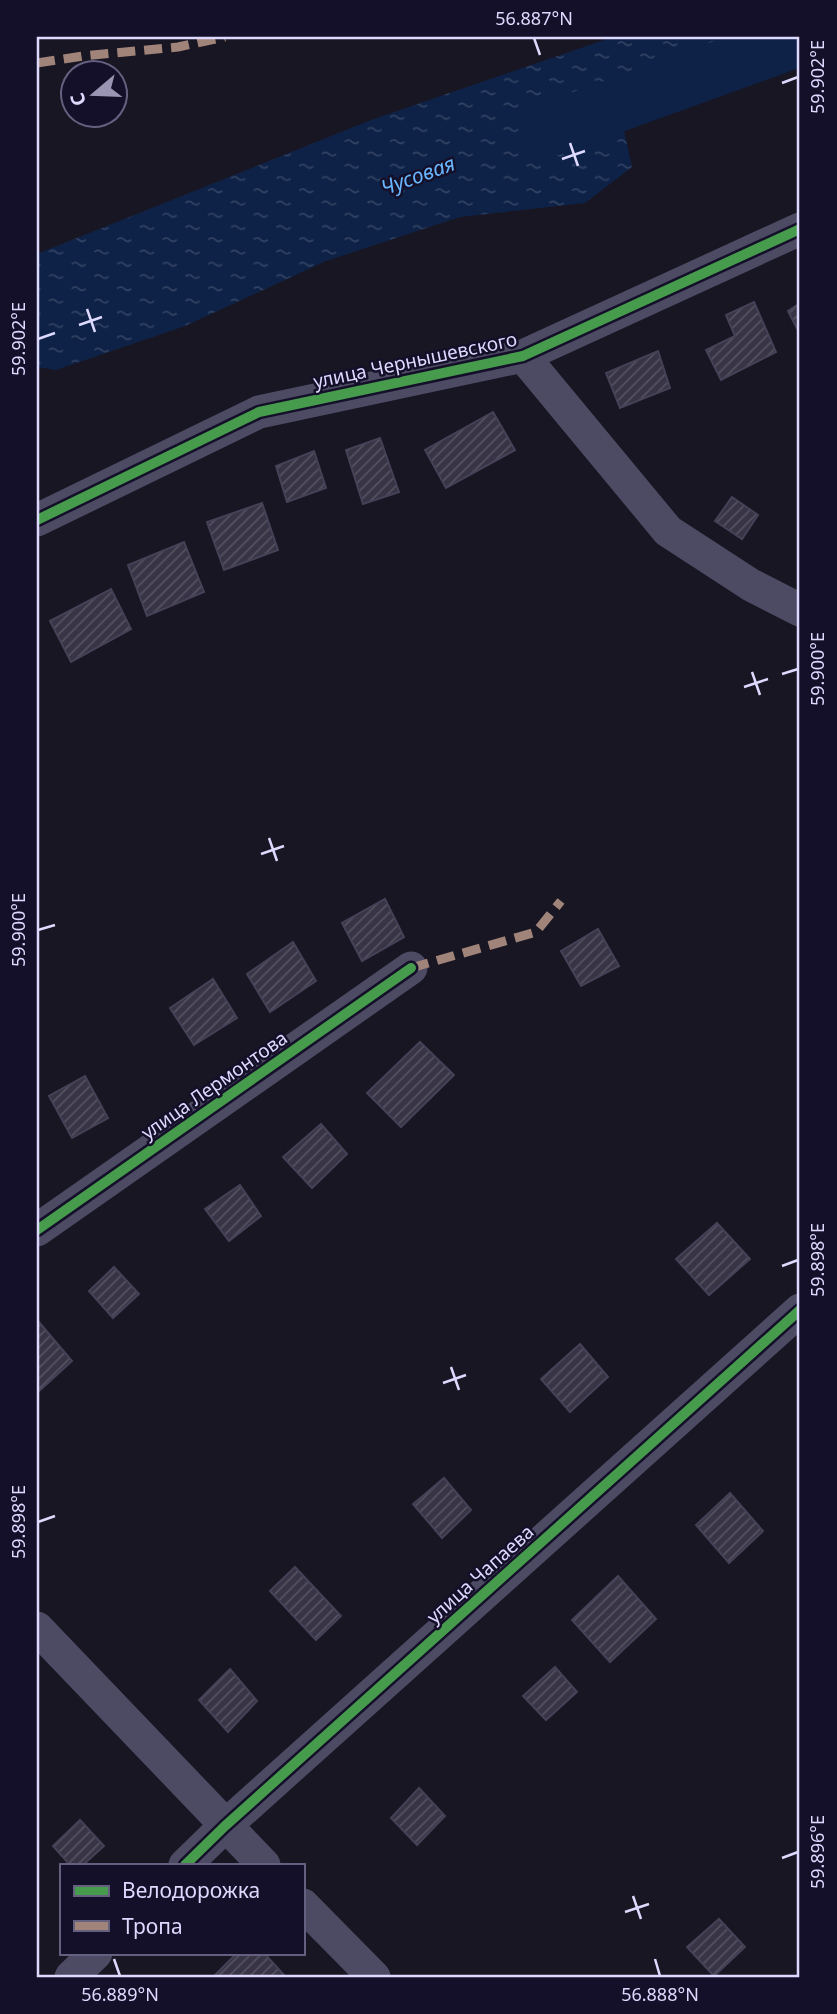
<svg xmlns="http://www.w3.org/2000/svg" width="837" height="2014" viewBox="0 0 837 2014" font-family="'Noto Sans',sans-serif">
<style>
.water{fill:url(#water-ripples)}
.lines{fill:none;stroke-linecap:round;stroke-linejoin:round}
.river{stroke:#0e2247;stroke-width:54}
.building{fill:url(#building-hatch);stroke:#454157;stroke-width:2}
.minor{stroke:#4d4b64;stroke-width:33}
.quiet{stroke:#a18479;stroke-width:9;stroke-dasharray:18 9;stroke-linecap:butt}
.cycleway-casing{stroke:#151029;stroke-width:15}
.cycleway{stroke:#469c4c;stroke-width:10}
.ticks{fill:none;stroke:#ded9ff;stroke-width:2.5}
.labels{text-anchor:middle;stroke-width:5;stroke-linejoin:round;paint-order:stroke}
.street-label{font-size:19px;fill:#ded9ff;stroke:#151029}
.water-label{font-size:21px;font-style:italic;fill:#68b6fe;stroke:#151029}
.neatline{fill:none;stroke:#ded9ff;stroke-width:2.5}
.ticks-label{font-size:18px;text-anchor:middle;fill:#ded9ff}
</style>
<defs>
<pattern id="water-ripples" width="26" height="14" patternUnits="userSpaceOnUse" patternTransform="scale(1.75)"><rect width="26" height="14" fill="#0e2247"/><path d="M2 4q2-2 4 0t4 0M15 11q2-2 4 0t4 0" fill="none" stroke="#314263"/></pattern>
<pattern id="building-hatch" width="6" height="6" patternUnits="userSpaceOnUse" patternTransform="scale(1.75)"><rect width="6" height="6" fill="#383445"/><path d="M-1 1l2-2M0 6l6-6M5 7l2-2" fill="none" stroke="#545161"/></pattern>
</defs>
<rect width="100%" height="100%" fill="#181623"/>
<!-- water -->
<path class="water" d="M613 37H800V39L618 104 632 167 585 203 460 217 326 261 185 326 56 370 37 367V254L371 120Z"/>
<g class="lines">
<!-- river -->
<path class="river" d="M548 130 800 39"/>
</g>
<!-- building -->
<path class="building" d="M754 302 776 352 721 380 706 350 735 336 726 315Z
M800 303V334L788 311Z
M658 351 670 388 620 408 606 373Z
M493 412 515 450 446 488 425 450Z
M380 438 399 492 363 504 346 450Z
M314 451 326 488 287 502 276 466Z
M732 497 758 515 742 539 715 521Z
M262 503 278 550 224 570 207 522Z
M184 542 204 592 147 616 128 565Z
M111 589 131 629 71 662 50 621Z
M385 899 404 937 362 961 342 923Z
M598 929 619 966 581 986 561 951Z
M293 942 316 981 270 1012 247 974Z
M213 979 237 1018 194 1045 170 1008Z
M420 1042 454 1075 401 1127 367 1093Z
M85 1076 108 1118 72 1138 49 1096Z
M321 1124 347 1154 312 1188 283 1157Z
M240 1185 261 1216 229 1241 205 1209Z
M717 1223 750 1259 709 1295 676 1259Z
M114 1267 139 1294 113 1318 89 1291Z
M38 1321 72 1361 37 1393V1323Z
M580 1344 608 1377 570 1412 541 1379Z
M444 1478 471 1510 442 1538 413 1504Z
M730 1493 763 1531 729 1563 696 1525Z
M295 1567 341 1616 316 1640 270 1591Z
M618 1576 656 1619 610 1662 572 1620Z
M555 1667 577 1692 546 1720 523 1696Z
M230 1669 257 1701 228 1732 199 1700Z
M419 1788 445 1816 417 1845 391 1818Z
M80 1820 104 1846 83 1865H70L53 1846Z
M719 1919 745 1947 714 1976 687 1947Z
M237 1953H264L284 1975 282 1977H215L214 1976Z"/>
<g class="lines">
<!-- minor -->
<path class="minor" d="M523 356 668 531 751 585 800 610
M37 520 259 412 523 356 800 229
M37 1230 411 968
M37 1628 264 1865
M185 1865 225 1826 800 1310
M303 1905 374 1977
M71 1977 96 1953"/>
<!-- quiet -->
<path class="quiet" d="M37 63 83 56 178 47 225 37
M411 968 536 932 561 901"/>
<defs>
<path id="cycleway" d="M37 520 259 412 523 356 800 229
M37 1230 411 968
M185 1865 225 1826 800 1310"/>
</defs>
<!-- cycleway casing -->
<use href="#cycleway" class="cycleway-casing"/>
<!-- cycleway -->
<use href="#cycleway" class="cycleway"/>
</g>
<!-- ticks -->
<path class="ticks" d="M534 38 540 55M782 83 798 77M570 143 578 166M562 159 585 151M87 309 95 332M79 325 102 317M38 339 55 333M752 672 760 695M782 674 798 669M744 687 768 679M269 838 277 861M261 854 284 846M38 930 55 925M782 1266 798 1260M451 1367 459 1390M443 1383 466 1375M38 1522 55 1516M782 1858 798 1852M633 1896 641 1919M625 1912 649 1904M114 1959 120 1976M655 1959 660 1976"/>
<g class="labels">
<!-- street labels -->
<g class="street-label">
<text transform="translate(415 360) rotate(-12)" y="7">улица Чернышевского</text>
<text transform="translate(214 1085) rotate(-35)" y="7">улица Лермонтова</text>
<text transform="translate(480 1574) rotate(-42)" y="7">улица Чапаева</text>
</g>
<!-- water labels -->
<g class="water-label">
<text transform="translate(418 176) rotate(-20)" y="7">Чусовая</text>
</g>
</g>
<!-- border -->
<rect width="837" height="2014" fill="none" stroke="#151029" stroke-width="77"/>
<!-- legend -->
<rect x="60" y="1864" width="245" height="91" fill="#151029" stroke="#65607f" stroke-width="2"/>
<rect x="74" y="1886" width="35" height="10" fill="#469c4c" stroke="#65607f" stroke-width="2"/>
<text x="122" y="1898" font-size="21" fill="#ded9ff">Велодорожка</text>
<rect x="74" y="1921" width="35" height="10" fill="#a18479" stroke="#65607f" stroke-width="2"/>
<text x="122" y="1934" font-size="21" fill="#ded9ff">Тропа</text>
<!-- north arrow -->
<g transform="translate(94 94) rotate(251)"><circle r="33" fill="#151029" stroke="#65607f" stroke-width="2"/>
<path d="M0-5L12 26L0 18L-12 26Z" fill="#9995b2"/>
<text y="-10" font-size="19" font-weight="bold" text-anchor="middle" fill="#ded9ff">С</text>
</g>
<rect x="38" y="38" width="760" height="1938" class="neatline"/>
<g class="ticks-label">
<text x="534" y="25">56.887°N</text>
<text transform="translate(818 77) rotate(-90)" y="6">59.902°E</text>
<text transform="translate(19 339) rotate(-90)" y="6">59.902°E</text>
<text transform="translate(818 669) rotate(-90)" y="6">59.900°E</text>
<text transform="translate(19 930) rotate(-90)" y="6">59.900°E</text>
<text transform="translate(818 1260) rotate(-90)" y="6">59.898°E</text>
<text transform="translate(19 1522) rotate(-90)" y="6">59.898°E</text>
<text transform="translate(818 1852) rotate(-90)" y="6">59.896°E</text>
<text x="120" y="2001">56.889°N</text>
<text x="660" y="2001">56.888°N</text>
</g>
</svg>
